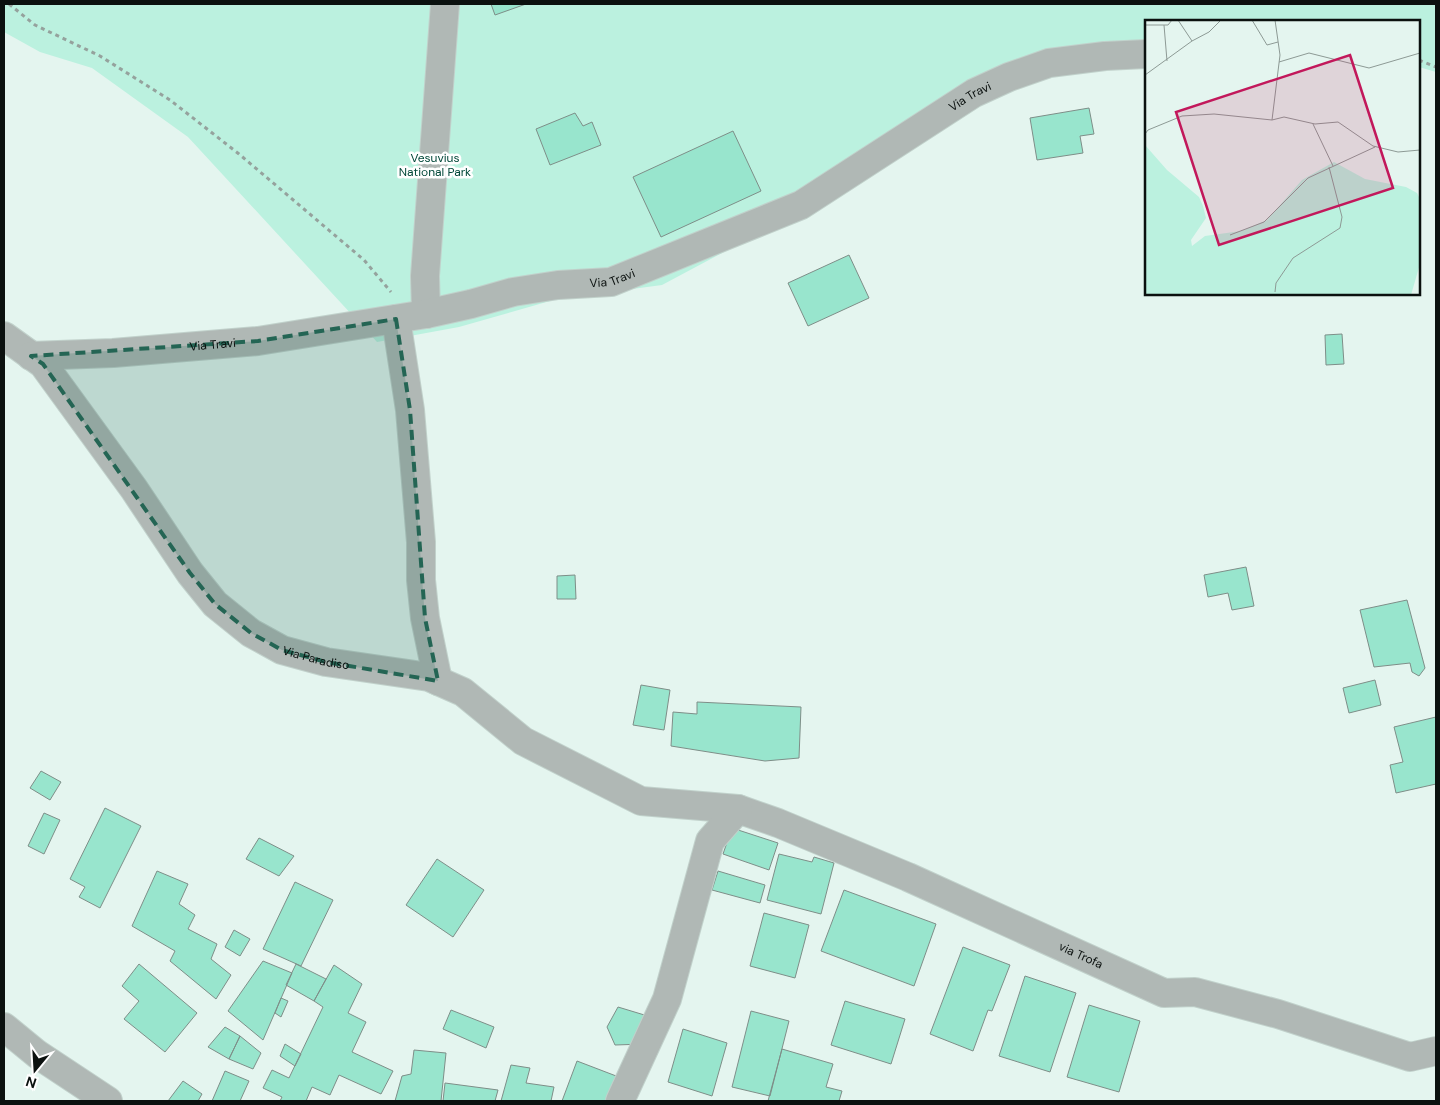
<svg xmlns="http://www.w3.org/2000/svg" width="1440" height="1105" viewBox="0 0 1440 1105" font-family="'DM Sans',sans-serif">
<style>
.green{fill:#bbf1df}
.building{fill:#98e5cd;stroke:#7e8e88}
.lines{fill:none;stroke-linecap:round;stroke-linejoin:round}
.minor-casing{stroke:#c1d1cb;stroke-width:30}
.path{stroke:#95a29d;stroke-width:3;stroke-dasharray:4 4;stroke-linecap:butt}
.minor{stroke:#b0b8b5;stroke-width:28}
.marked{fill:#246554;fill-opacity:0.2;stroke:#246554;stroke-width:4;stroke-dasharray:10 6;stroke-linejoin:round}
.labels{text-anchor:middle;stroke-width:5;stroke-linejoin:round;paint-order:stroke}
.street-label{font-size:12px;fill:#0b110f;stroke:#fff}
.park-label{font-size:12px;fill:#004738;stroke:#fff}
.inset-road{fill:none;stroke:#8d9a95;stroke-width:1}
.view{fill:#c2185b;fill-opacity:0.15;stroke:#c2185b;stroke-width:2.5}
.inset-edge{fill:none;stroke:#0b110f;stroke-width:2.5}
</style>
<rect width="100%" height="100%" fill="#e4f5ef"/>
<!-- green -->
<path class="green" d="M4 4H1436V72L1419 67V21H1146V57L1020 68 842 189 662 285 557 299 459 327 377 342 188 137 92 68 40 52 4 32Z"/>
<!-- building -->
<path class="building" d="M491 4H526L495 15Z
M1089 108 1094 134 1080 136 1083 153 1037 160 1030 118Z
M575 113 583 126 592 122 601 145 550 165 536 129Z
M733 131 761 191 661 237 633 177Z
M849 255 869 298 808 326 788 283Z
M1342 334 1344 364 1326 365 1325 335Z
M1246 567 1254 606 1232 610 1228 593 1208 597 1204 575Z
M575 575 576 599H557V576Z
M1407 600 1425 668 1419 676 1412 672 1410 663 1374 667 1360 610Z
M1375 680 1381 705 1349 713 1343 688Z
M641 685 670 690 664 730 633 725Z
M697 702 801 707 799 758 765 761 671 746 673 712 697 714Z
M1436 717V784L1396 793 1390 765 1403 762 1394 727Z
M41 771 61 782 50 800 30 788Z
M105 808 141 826 100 908 79 897 85 887 70 879Z
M44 813 60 820 44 854 28 846Z
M732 828 778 843 769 870 723 854Z
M259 838 294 856 279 876 246 859Z
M779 854 812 862 814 857 834 863 821 914 767 900Z
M437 859 484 890 453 937 406 905Z
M157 871 188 884 179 904 195 915 188 929 217 944 211 959 231 975 216 999 170 961 175 951 132 926Z
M718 871 765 885 760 903 712 890Z
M295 882 333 900 301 966 263 949Z
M844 890 936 924 914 986 821 951Z
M764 913 809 925 795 978 750 966Z
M234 930 250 939 240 956 225 947Z
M963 947 1010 965 992 1011 988 1010 973 1051 930 1034Z
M263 961 292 973 263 1040 228 1011Z
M139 964 197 1013 165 1052 124 1019 139 1001 122 986Z
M296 964 326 979 314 1001 286 985Z
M334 965 362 984 348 1013 366 1022 352 1052 393 1071 381 1094 339 1075 330 1095 312 1087 306 1101H280L282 1097 263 1088 272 1070 289 1078 323 1007 314 1001Z
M1025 976 1076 993 1050 1072 999 1056Z
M281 998 288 1001 281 1017 275 1013Z
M845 1001 905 1019 891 1064 831 1045Z
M1089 1005 1140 1021 1119 1092 1067 1077Z
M618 1007 651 1017 645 1044 615 1045 607 1027Z
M451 1010 494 1027 486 1048 443 1029Z
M751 1011 789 1021 770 1096 732 1087Z
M225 1027 240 1036 229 1059 208 1047Z
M683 1029 727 1043 712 1096 668 1082Z
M240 1036 261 1053 253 1069 229 1059Z
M285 1044 301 1054 295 1066 280 1056Z
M782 1049 833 1064 826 1087 842 1091 839 1101H768Z
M414 1050 446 1053 441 1101H395L402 1076 411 1074Z
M577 1061 624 1079 612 1101H562Z
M511 1065 530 1068 526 1083 554 1087 551 1101H501Z
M225 1071 249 1081 240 1101H212Z
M183 1081 202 1094 198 1101H168Z
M445 1083 498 1090 495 1101H443Z"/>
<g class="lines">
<defs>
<g id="minor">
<path d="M426 314 425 276 445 4"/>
<path d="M396 319 410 410 421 542V580L425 618 438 681"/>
<path id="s1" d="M4 336 43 364 134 489 190 573 215 604 251 633 282 650 326 662 429 677 463 692 523 741 641 801 738 809 778 823 908 877 1164 993 1195 992 1278 1014 1410 1057 1436 1051"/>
<path id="s2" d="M31 356 113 353 258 341 426 314 471 304 513 292 558 285 611 282 801 205 974 93 1009 77 1049 63 1105 56 1146 54"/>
<path d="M4 1027 37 1054 108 1101"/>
<path d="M620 1101 667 999 710 841 738 809"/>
</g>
</defs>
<!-- minor casing -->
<use href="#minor" class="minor-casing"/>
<!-- path -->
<path class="path" d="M9 4 35 25 100 56 170 100 239 154 364 260 391 292
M1419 60 1436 67"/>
<!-- minor -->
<use href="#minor" class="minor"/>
</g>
<!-- marked area -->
<path class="marked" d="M396 319 410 410 425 618 438 681 326 662 282 650 251 633 215 604 190 573 43 364 31 356 258 341Z"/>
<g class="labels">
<!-- street labels -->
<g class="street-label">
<text dy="4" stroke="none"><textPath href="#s2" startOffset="992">Via Travi</textPath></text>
<text dy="4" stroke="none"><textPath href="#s2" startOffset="588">Via Travi</textPath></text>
<text dy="4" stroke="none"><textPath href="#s2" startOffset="182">Via Travi</textPath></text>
<text dy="4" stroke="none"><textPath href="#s1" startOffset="460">Via Paradiso</textPath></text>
<text dy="4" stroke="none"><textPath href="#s1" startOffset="1292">via Trofa</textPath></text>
</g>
<!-- park labels -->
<g class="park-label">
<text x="435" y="162">Vesuvius<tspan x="435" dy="14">National Park</tspan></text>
</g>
</g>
<!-- overview -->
<g transform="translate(1145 20)">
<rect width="275" height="275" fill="#e4f5ef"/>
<path d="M0 125 22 150 54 177 58 186 61 198 46 220 47 226 60 216 96 211 122 200 157 160 189 142 220 159 261 167 272 173 275 179V244L266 275H0Z" fill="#bbf1df"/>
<path class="inset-road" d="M33 0 47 21M107 0 122 25 133 22M0 5H23L27 0M19 5 22 41M134 42 164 33 224 48 275 33M0 55 47 21 64 12 76 0M127 100 135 35 130 0M168 104 188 146M0 114 3 110 37 96 69 94 127 100 139 97 170 104 193 102 228 126 253 132 275 130M85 215 119 202 163 158 230 127M130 272 131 263 148 238 195 208 197 197 184 147"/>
<path class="view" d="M205 35 248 168 74 225 31 92Z"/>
<rect width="275" height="275" class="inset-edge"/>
</g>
<!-- border -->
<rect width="1440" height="1105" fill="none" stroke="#0b110f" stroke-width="10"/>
<!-- north arrow -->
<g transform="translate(35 1070) rotate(198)" stroke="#ffffff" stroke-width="4" paint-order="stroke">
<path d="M0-4L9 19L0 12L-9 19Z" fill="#0b110f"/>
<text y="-8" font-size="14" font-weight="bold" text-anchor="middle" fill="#0b110f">N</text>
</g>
</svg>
